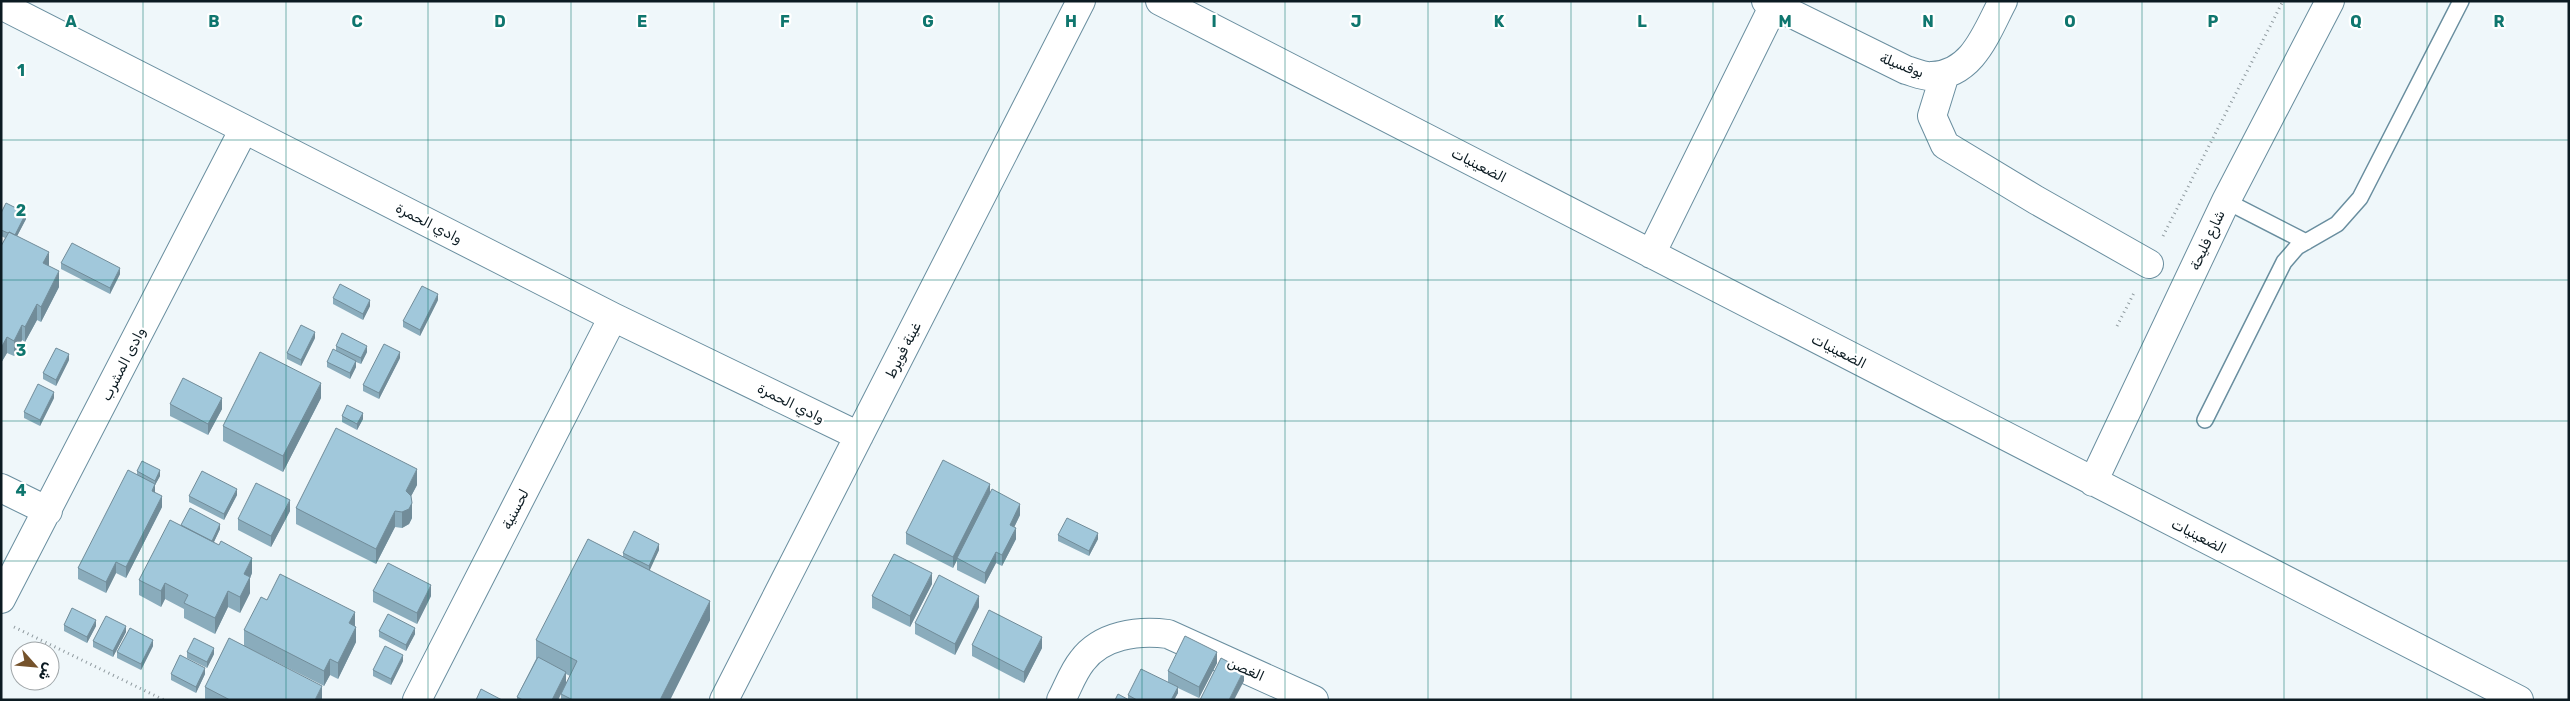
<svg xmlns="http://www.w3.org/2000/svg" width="2570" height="701" viewBox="0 0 2570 701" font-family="Rubik,Vazirmatn,sans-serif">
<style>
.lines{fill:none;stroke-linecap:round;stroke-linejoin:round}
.service-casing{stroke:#698e9f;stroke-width:18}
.minor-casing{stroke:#698e9f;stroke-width:30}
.path{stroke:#8e999e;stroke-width:3;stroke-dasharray:1 4;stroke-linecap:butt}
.service{stroke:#fff;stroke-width:15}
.minor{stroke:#fff;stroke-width:28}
.wall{fill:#8aacbc;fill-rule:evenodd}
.shaded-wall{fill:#718c99}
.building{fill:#a1c8db;stroke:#718c99}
.grid{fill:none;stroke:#0f766e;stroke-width:1;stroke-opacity:0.55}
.labels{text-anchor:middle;stroke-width:4.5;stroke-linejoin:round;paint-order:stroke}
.street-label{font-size:14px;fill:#0c1b22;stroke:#fff}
.grid-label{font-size:16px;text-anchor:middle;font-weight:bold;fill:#0f766e;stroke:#fff;stroke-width:4.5;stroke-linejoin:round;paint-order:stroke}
</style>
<rect width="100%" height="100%" fill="#eff7fa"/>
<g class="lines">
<defs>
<path id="service" d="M2226 201 2306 242
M2205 420 2284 262 2297 247 2337 224 2360 198 2461 1"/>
<path id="minor" d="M1160 1 2519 700
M1766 1 1906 70C1914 72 1924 77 1932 76 1973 74 1986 33 2003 1
M1 5 613 317 859 436
M1945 74 1932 116 1945 145 2036 200 2149 264
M1651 254 1774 5
M2093 482 2226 201 2330 1
M1 488 48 511
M1 599 244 129
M417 700 613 317
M724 700 1081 1
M1061 700C1068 687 1073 672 1082 661 1101 635 1138 630 1168 634L1314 700"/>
</defs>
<!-- service casing -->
<use href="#service" class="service-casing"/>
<!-- minor casing -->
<use href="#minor" class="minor-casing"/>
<!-- path -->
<path class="path" d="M2163 236 2283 1
M2117 326 2135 291
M14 627 164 700"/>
<!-- service -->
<use href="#service" class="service"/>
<!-- minor -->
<use href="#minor" class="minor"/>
</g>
<!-- wall -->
<path class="wall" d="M1 213 26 219 17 236 49 266 59 287 41 322 37 320 25 342 22 340 14 356 7 353 1 363V246L5 238 1 236Z
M61 263 120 274 110 294 61 269Z
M333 298 370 306 363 320 333 304Z
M438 300 420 336 403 327V321Z
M315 338 301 366 287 359V353Z
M336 346 367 352 361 364 356 362V367L350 379 327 367V362L336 351Z
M400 358 379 399 363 391V385Z
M69 360 56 386 43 379V373Z
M54 398 40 426 24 418V412Z
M321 398 283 472 223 441V426Z
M170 404 222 409 208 435 170 416Z
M342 416 363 419 357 430 342 422Z
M137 471 160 476 155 485V493L162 507 126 578 116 573 106 593 78 579V568L137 475Z
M417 485 411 496 412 518 409 524 402 528 395 527 376 564 296 524V508Z
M990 494 1020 515 1014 527 1016 539 1002 566 996 563 985 584 957 570V560L953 568 906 544V533Z
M237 495 224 520 189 502V496Z
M290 511 271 547 238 530V519Z
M181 525 220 529 214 542 252 573 250 578V593L240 613 228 607 215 634 184 618V609L165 599 161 607 139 595V580Z
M1058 535 1098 539 1089 556 1058 541Z
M659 550 649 570 710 620 670 700H561V694L558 700H517V697L536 659V640L623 557V553ZM566 674 570 676 566 683Z
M932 584 910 627 872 608V596Z
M373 591 431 596 417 624 373 602Z
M267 600 355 626 356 642 338 679 330 675 324 686 244 646V630Z
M979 607 955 655 915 634V623Z
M64 625 96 626 87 643 64 631Z
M379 631 415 634 406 651 379 637Z
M126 632 113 657 93 647V641Z
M972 645 1042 648 1024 683 972 656Z
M153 646 141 670 117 658V652Z
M187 652 214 654 207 668 187 658Z
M403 661 391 685 373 676V670Z
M1217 663 1199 698 1178 688V693L1174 700H1115L1128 699V695L1168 682V671Z
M171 674H205L196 693 171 680Z
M205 687 322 700H205Z"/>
<!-- shaded-wall -->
<path class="shaded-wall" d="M26 213V219L14 242V236Z
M49 252V268L43 263Z
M120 268V274L110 294V288Z
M59 271V287L41 322V307Z
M438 294V300L420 336V330Z
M370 300V306L363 320V314Z
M37 304V320L25 342V327Z
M22 325V340L14 356V341Z
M315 332V338L301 366V360Z
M7 337V353L1 363V348Z
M367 346V352L361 364V358Z
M400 352V358L379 399V393Z
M69 354V360L56 386V380Z
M356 361V367L350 379V373Z
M321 383V398L283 472V456Z
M54 392V398L40 426V420Z
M222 398V409L208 435V424Z
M363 413V419L357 430V424Z
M417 469V485L406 506V491Z
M160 470V476L155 485V495L152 491 155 485V481Z
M990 484V495L953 568V557Z
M237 489V495L224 520V514Z
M162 496V507L126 578V567Z
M290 500V511L271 547V536Z
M412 503V518L409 524 402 528V512Z
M1020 504V515L1010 536V525Z
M395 511V527L376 564V549Z
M220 524V529L211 548V543Z
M1016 528V539L1002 566V555Z
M1098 533V539L1089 556V551Z
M659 544V550L649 572V566Z
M996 552V563L985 584V573Z
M252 558V573L250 578V593L240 613V597L244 574Z
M116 562V573L106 593V582Z
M932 573V584L910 627V616Z
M165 583V599L161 607V591Z
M431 585V596L417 624V613Z
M228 591V607L215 634V618Z
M979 596V607L955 655V644Z
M710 601V620L670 700H660Z
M355 612V628L349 623Z
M96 620V626L87 643V637Z
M126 626V632L113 657V651Z
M356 627V642L338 679V663Z
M415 628V634L406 651V645Z
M1042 637V648L1024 683V672Z
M153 640V646L141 670V664Z
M214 648V654L207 668V662Z
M1217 652V663L1199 698V687Z
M403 655V661L391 685V679Z
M330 659V675L324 686V671Z
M205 668V674L196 693V687Z
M1244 670V681L1234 700H1229Z
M566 672V683L558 700H552Z
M322 686V700H315Z
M1178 687V693L1174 700H1171Z"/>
<!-- building -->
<path class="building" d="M6 203 26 213 15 235 9 232 8 233 1 230V213Z
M9 232 49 252 43 263 59 271 41 307 37 304 25 327 22 325 14 341 7 337 1 348V246Z
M72 243 120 268 110 288 61 263Z
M340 284 370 300 363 314 333 298Z
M422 286 438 294 420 330 403 321Z
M301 325 315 332 301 360 287 353Z
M342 333 367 346 361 358 336 346Z
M384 344 400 352 379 393 363 385Z
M56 348 69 354 56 380 43 373Z
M333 349 356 361 350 373 327 362Z
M260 352 321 383 283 456 223 426Z
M183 378 222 398 208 424 170 404Z
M38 384 54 392 40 420 24 412Z
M347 405 363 413 357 424 342 416Z
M336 428 417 469 406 491 411 496 412 503 409 509 402 512 395 511 376 549 296 508Z
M943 460 990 484 953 557 906 533Z
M142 461 160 470 155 481 137 471Z
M128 470 155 484 152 491 162 496 126 567 116 562 106 582 78 568Z
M202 471 237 489 224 514 189 496Z
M256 483 290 500 271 536 238 519Z
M992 489 1020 504 1010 525 1016 528 1002 555 996 552 985 573 957 558Z
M190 508 220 524 212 541 181 525Z
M1067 518 1098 533 1089 551 1058 535Z
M170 520 219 545 221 541 252 558 244 574 250 577 240 597 228 591 215 618 184 603 188 595 165 583 161 591 139 580Z
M634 531 659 544 649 566 623 553Z
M588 539 710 601 660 700H573L561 694 577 661 536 640Z
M894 554 932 573 910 616 872 596Z
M388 563 431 585 417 613 373 591Z
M280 574 355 612 349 623 356 627 338 663 330 659 324 671 244 630 261 597 267 600Z
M939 575 979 596 955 644 915 623Z
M72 608 96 620 87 637 64 625Z
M989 610 1042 637 1024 672 972 645Z
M388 614 415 628 406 645 379 631Z
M106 616 126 626 113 651 93 641Z
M130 628 153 640 141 664 117 652Z
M1185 636 1217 652 1199 687 1168 671Z
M194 638 214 648 207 662 187 652Z
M229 638 322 686 315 700H230L205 687Z
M385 646 403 655 391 679 373 670Z
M180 655 205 668 196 687 171 674Z
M538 657 566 672 552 700H523L517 697Z
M1221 658 1244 670 1229 700H1200Z
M1141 669 1178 687 1171 700H1137L1128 695Z
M481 689 502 700H476Z
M1118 694 1129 700H1115Z"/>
<!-- grid -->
<path class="grid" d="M143 1V700M286 1V700M428 1V700M571 1V700M714 1V700M857 1V700M999 1V700M1142 1V700M1285 1V700M1428 1V700M1571 1V700M1713 1V700M1856 1V700M1999 1V700M2142 1V700M2284 1V700M2427 1V700M1 140H2569M1 280H2569M1 421H2569M1 561H2569"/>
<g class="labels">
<!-- street labels -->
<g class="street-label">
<text transform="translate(1902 65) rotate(21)" y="5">بوفسيلة</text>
<text transform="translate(1479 165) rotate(27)" y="5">الضعينيات</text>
<text transform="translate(429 223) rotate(27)" y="5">وادي الحمرة</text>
<text transform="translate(2207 240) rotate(-65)" y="5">شارع فليحة</text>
<text transform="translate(903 350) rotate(-63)" y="5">غينة فويرط</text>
<text transform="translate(1839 351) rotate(27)" y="5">الضعينيات</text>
<text transform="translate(123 364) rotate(-63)" y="5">وادى المشرب</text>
<text transform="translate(791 403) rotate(26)" y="5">وادي الحمرة</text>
<text transform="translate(515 509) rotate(-63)" y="5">لحسنية</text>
<text transform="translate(2199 536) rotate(27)" y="5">الضعينيات</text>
<text transform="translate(1246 669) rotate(24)" y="5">الغصن</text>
</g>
</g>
<g class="grid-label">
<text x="71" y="27">A</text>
<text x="214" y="27">B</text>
<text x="357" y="27">C</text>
<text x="500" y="27">D</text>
<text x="642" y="27">E</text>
<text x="785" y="27">F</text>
<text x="928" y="27">G</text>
<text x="1071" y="27">H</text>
<text x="1214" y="27">I</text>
<text x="1356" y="27">J</text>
<text x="1499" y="27">K</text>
<text x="1642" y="27">L</text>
<text x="1785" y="27">M</text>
<text x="1928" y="27">N</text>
<text x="2070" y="27">O</text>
<text x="2213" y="27">P</text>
<text x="2356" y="27">Q</text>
<text x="2499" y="27">R</text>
<text x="21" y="76">1</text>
<text x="21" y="216">2</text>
<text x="21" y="356">3</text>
<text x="21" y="496">4</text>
</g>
<!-- border -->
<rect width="2570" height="701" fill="none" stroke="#0c1b22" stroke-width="5"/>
<!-- north arrow -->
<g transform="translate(35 666) rotate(117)"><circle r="24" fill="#ffffff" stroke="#9ea4a7"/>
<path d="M0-4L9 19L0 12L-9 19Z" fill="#75522b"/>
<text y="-8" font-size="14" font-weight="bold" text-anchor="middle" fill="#0c1b22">ش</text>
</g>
</svg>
